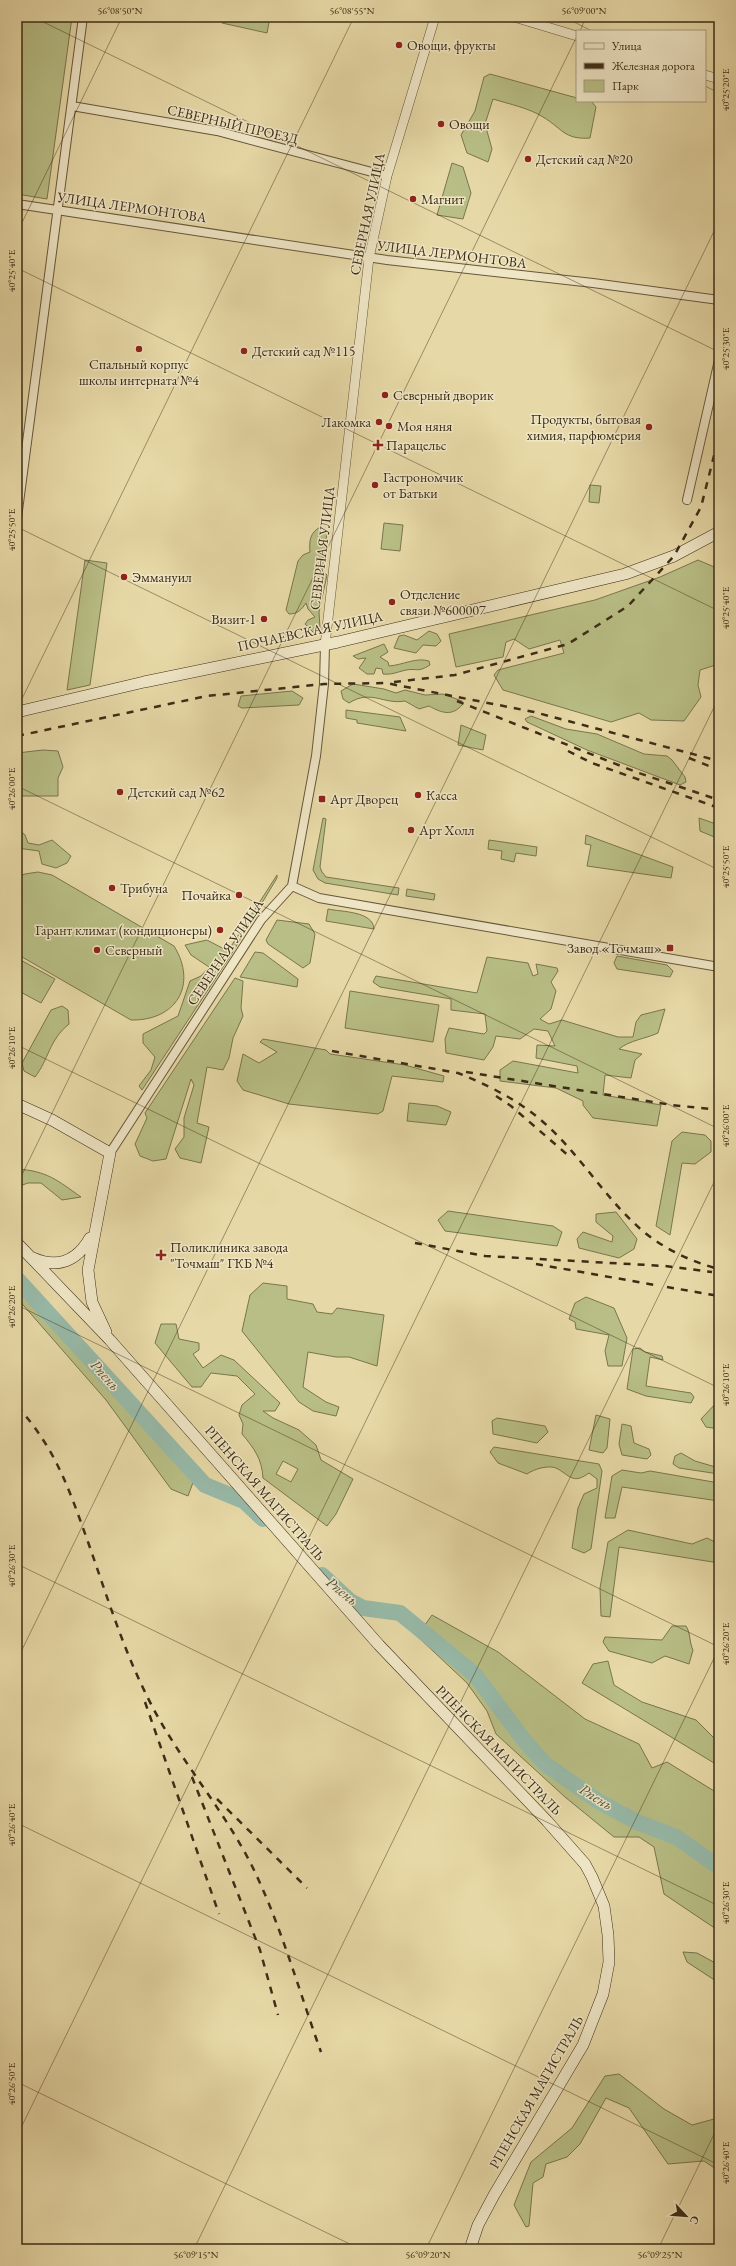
<svg xmlns="http://www.w3.org/2000/svg" width="736" height="2266" viewBox="0 0 736 2266" font-family="'EB Garamond',serif">
<style>
.green{fill:#b8be85;stroke:#7a754e;fill-rule:evenodd}
.lines{fill:none;stroke-linecap:round;stroke-linejoin:round}
.river{stroke:#97baa9;stroke-width:16}
.minor-casing{stroke:#67573a;stroke-width:10}
.tertiary-casing{stroke:#67573a;stroke-width:10}
.secondary-casing{stroke:#3c2c16;stroke-width:12}
.minor{stroke:#efe6c6;stroke-width:8}
.tertiary{stroke:#efe6c6;stroke-width:9}
.secondary{stroke:#efe6c6;stroke-width:11}
.rail{stroke:#3c2c16;stroke-width:2.5;stroke-dasharray:7 7;stroke-linecap:butt}
.ticks{fill:none;stroke:#3c2c16;stroke-width:1;stroke-opacity:0.45}
.poi-dot{fill:#8f2418;stroke:#efe6c6;stroke-width:1.5}
.labels{text-anchor:middle;stroke-width:3;stroke-linejoin:round;paint-order:stroke}
.poi-label{font-size:14px;fill:#3c2c16;stroke:#efe6c6;text-anchor:start}
.street-label{font-size:14px;fill:#3c2c16;stroke:#efe6c6}
.water-label{font-size:15px;font-style:italic;fill:#53503b;stroke:#efe6c6}
.neatline{fill:none;stroke:#3c2c16;stroke-width:1.5}
.ticks-label{font-size:10px;text-anchor:middle;fill:#3c2c16}
</style>
<rect width="100%" height="100%" fill="#e7d9a7"/>
<filter id="stains"><feTurbulence type="fractalNoise" baseFrequency=".005" numOctaves="4"/><feColorMatrix values="0 0 0 0 .2 0 0 0 0 .09 0 0 0 0 .02 0 0 0 .5 -.17"/></filter>
<radialGradient id="worn" r=".72"><stop offset=".6" stop-color="#630" stop-opacity="0"/><stop offset="1" stop-color="#630" stop-opacity=".3"/></radialGradient>
<!-- green -->
<path class="green" d="M18 17H72L47 199 17 194Z
M224 17H270L267 33 222 23Z
M490 74 577 98V101H591L596 107 590 138C564 140 562 128 543 117 529 108 509 104 493 99L485 124 492 149 488 162 467 153 461 135 475 111 484 77Z
M452 163 463 167 471 193 463 219 437 215Z
M590 485 601 486 599 503 589 502Z
M384 523 403 525 400 551 381 549Z
M320 527 327 533 322 570 327 575 319 612 320 628 314 633 305 624 308 620 315 617 308 609 306 603C302 609 298 614 289 614L286 610 298 561 303 555 310 552C309 541 310 533 320 527Z
M85 560 107 563 90 685 67 690Z
M698 560 719 569V664L700 670 698 685 701 697 684 721 651 720 639 713 611 722 503 690 494 675 498 670 564 653 560 640 529 649 514 639 506 642 503 657 456 667 449 634 595 600 660 577Z
M429 631 437 634 441 641 436 646 423 645 416 653 394 648 399 636 404 635 417 640Z
M384 644 388 652 380 657 388 662 389 666C403 665 416 657 429 661L430 665C417 673 418 668 406 670 397 672 392 675 383 674L382 669 376 668 374 674H367L359 668 366 658 358 659 353 656Z
M353 684 384 689 396 693 405 690 425 695 443 694 462 701 463 704C452 717 442 713 429 706L419 709 405 701C384 705 371 689 349 703L343 699 341 691Z
M292 691 303 698 299 705 242 708 238 706 241 696Z
M346 710 400 717 406 731 357 723V720L346 718Z
M531 716 566 729 597 734 644 754 667 756 672 760 685 777 686 782 680 785 587 750 527 722 525 719Z
M461 725 486 735 483 750 458 745Z
M43 750 58 751 63 767 58 778V796H17V753Z
M323 818 326 819 320 867 322 872 326 877 399 888 398 895 325 883 318 879 313 870Z
M699 818 719 825V839L700 831Z
M17 828 25 835 28 843 39 845 52 840 71 856 67 863 56 868 42 864 39 851 17 848Z
M586 835 673 867 671 878 587 866 591 845 585 844Z
M489 840 537 847 536 856 516 853 514 862 501 859 502 851 488 849Z
M38 872 52 875 174 946C198 985 176 1021 131 1020L17 954V877L25 874Z
M277 875V878L229 958 142 1090 139 1086 151 1070 155 1057 143 1043V1034L178 1016 190 981 201 976 209 967 191 955 185 945 207 940 228 951Z
M407 889 435 894 434 900 406 896Z
M328 909C342 912 373 911 374 929L326 921Z
M277 920 309 924 315 934 310 963 303 968 268 944 266 940Z
M255 952 263 953 298 979 297 987 240 977Z
M617 956 667 965 673 971 670 977 617 969 614 963Z
M487 957 528 963 533 976 538 974 536 964 557 968 558 971 551 982 556 991 551 1009 540 1019 549 1024 562 1020 618 1037H633L636 1022 641 1015 665 1009 658 1033C645 1039 630 1040 619 1049L642 1054 635 1060 631 1078 605 1075 603 1095 661 1105 657 1126 593 1118 583 1105V1101L556 1088 500 1081V1070L513 1061 578 1073 577 1066 536 1058 537 1045 555 1046 548 1031 534 1029 520 1039 496 1036 493 1047 484 1060 446 1053 445 1039 449 1028 484 1034 487 1031 485 1014 451 1010V999L380 987 373 982 376 976 477 993Z
M17 958 55 979 41 1003 17 990Z
M235 978 243 981 241 1008 243 1016 233 1038 229 1058 223 1070 207 1067 197 1123 209 1127 201 1163 180 1158 175 1149 184 1137V1118L194 1085 191 1079 166 1159 153 1161 140 1156 135 1144 147 1118 145 1113Z
M350 991 439 1005 433 1042 345 1028Z
M62 1006 68 1010 69 1024C49 1040 49 1059 35 1077L24 1071 22 1063 51 1010Z
M263 1039 326 1050 330 1054 405 1065 444 1076 443 1082 392 1076 383 1111 378 1114 289 1104 243 1090 237 1081 243 1054 259 1063 277 1052 260 1042Z
M409 1103 437 1106 451 1112 446 1125 407 1121Z
M682 1132 705 1135 711 1141V1152L695 1164 682 1163 670 1235 656 1226 672 1141Z
M17 1169C47 1171 57 1180 81 1197L62 1200 41 1183H28L17 1187Z
M448 1211 553 1226 562 1232 557 1246 445 1231 438 1220Z
M616 1212 637 1239 634 1249 619 1258 579 1248 577 1239 583 1232 612 1242 613 1236 596 1222V1214Z
M17 1283 194 1480 188 1496 171 1489 106 1400 17 1298Z
M263 1283 287 1286V1299L313 1304 317 1312 332 1314 337 1308 384 1315 377 1366 349 1357H336L308 1352 303 1387 326 1402 339 1407 336 1416 313 1411 299 1402 242 1331 250 1295Z
M586 1297 614 1308 627 1338 622 1366H608L605 1351 609 1335 576 1329 575 1322 569 1319 575 1303Z
M161 1324H176L179 1339 199 1343V1350L193 1354 203 1368 221 1355 234 1360 280 1403 275 1411H263L273 1418 299 1430 316 1445 321 1460 353 1479 336 1514 327 1526 263 1478C262 1459 254 1448 242 1434L243 1424 239 1415 242 1405 255 1394 237 1376 211 1373 201 1387H192L155 1343ZM283 1461 298 1469 291 1482 276 1474Z
M640 1348 645 1352 662 1356 663 1360 650 1357 646 1386 691 1393 694 1397 691 1403 646 1396 627 1389 633 1349Z
M719 1400V1429L706 1427 701 1419Z
M596 1415 610 1419 607 1448 603 1453 589 1450Z
M497 1418 545 1426 548 1432 537 1443 493 1434 492 1421Z
M622 1424 631 1426 634 1443 649 1449 651 1455 647 1459 622 1455 619 1444Z
M494 1447 599 1464 602 1471 591 1549 584 1553 572 1548 578 1508 584 1494 597 1488V1479L589 1473C574 1484 571 1477 558 1469 550 1464 534 1469 527 1474L498 1463 490 1452Z
M681 1453 695 1461 719 1468V1474L679 1468 673 1464 675 1456Z
M622 1470 641 1473 650 1471 719 1483V1501L622 1487 615 1518H605L612 1476Z
M628 1530 692 1544 707 1538 719 1544V1563L619 1547 610 1617 601 1616 600 1588 608 1542Z
M432 1615 498 1652 585 1719 639 1744 652 1768 667 1762 719 1794V1931L664 1894 654 1847 639 1837H614L565 1797 496 1734 487 1711 467 1683 417 1636Z
M672 1626H686C691 1634 689 1642 693 1650L689 1664 665 1656 652 1663 609 1651 603 1642 605 1637 662 1640Z
M608 1661 614 1685 642 1702 696 1720 716 1740 719 1739V1766L582 1683 593 1664Z
M683 1952 697 1953 719 1965V1983L687 1962Z
M619 2074 664 2109 692 2125 714 2119 719 2111V2171L704 2161 668 2164 629 2108 606 2098 580 2144 567 2157 546 2164 543 2177 533 2183 529 2226 526 2227 514 2205 531 2162 572 2128 605 2076Z"/>
<g class="lines">
<!-- river -->
<path class="river" d="M17 1279 205 1485 244 1501 263 1519
M322 1575 350 1601 363 1608 400 1613 467 1668 476 1676 523 1739 545 1764 598 1801 637 1822 676 1837 719 1867"/>
<defs>
<path id="minor" d="M72 106 217 131 387 176
M17 204 387 260 593 283 719 300
M687 500 719 360
M17 518 83 17
M292 886 319 898 719 967
M110 1153 261 920 292 886 316 756 324 684 325 645"/>
<path id="tertiary" d="M514 17 577 36
M705 75 719 79
M325 645 369 258 387 176 435 17"/>
<path id="secondary" d="M17 712 144 682 338 642 625 574 674 556 719 532
M17 1104 52 1120 110 1153 88 1270 92 1302 106 1332
M17 1243 110 1340 379 1645 547 1821 585 1864 592 1877 604 1906 608 1935 609 1962 603 1994 583 2045 494 2195 478 2225 470 2249
M33 1258C58 1269 77 1261 90 1238"/>
</defs>
<!-- minor casing -->
<use href="#minor" class="minor-casing"/>
<!-- tertiary casing -->
<use href="#tertiary" class="tertiary-casing"/>
<!-- secondary casing -->
<use href="#secondary" class="secondary-casing"/>
<!-- minor -->
<use href="#minor" class="minor"/>
<!-- tertiary -->
<use href="#tertiary" class="tertiary"/>
<!-- secondary -->
<use href="#secondary" class="secondary"/>
<!-- rail -->
<path class="rail" d="M394 682 455 675 568 644 628 606 674 556 701 507 719 436
M457 701 636 772 719 800
M17 736 207 696 324 684 386 683 534 712 719 761
M568 751 592 763 719 808
M689 758 719 770
M332 1051 458 1073C488 1085 518 1100 542 1121 577 1151 601 1192 634 1223 656 1245 690 1262 719 1269
M466 1072 672 1105 719 1110
M496 1096 511 1106 570 1157
M415 1243 485 1256 665 1266 712 1272
M536 1264 655 1285
M667 1287 719 1296
M17 1406C56 1449 69 1489 88 1542 106 1593 122 1646 146 1694 175 1755 222 1806 252 1866 281 1925 299 1991 321 2052
M145 1702 219 1914
M192 1777 260 1950 278 2015
M217 1799 307 1888"/>
</g>
<!-- ticks -->
<path class="ticks" d="M33 17 719 352M564 17 592 31M580 31 586 17M705 86 719 93M17 233 122 17M17 268 719 611M17 527 719 870M17 709 354 17M17 786 719 1129M17 1045 719 1388M17 1185 577 36M17 1305 719 1647M17 1564 719 1906M17 1660 719 221M17 1823 719 2165M17 2082 360 2249M17 2136 719 697M194 2249 719 1172M426 2249 719 1648M658 2249 719 2124"/>
<!-- markers -->
<g class="poi-dot">
<circle cx="399" cy="45" r="4"/>
<circle cx="441" cy="124" r="4"/>
<circle cx="528" cy="159" r="4"/>
<circle cx="413" cy="199" r="4"/>
<circle cx="139" cy="349" r="4"/>
<circle cx="244" cy="351" r="4"/>
<circle cx="385" cy="395" r="4"/>
<circle cx="379" cy="422" r="4"/>
<circle cx="389" cy="426" r="4"/>
<circle cx="649" cy="427" r="4"/>
<path d="M376 439h4v4h4v4h-4v4h-4v-4h-4v-4h4z"/>
<circle cx="375" cy="485" r="4"/>
<circle cx="124" cy="577" r="4"/>
<circle cx="392" cy="602" r="4"/>
<circle cx="264" cy="619" r="4"/>
<circle cx="120" cy="792" r="4"/>
<circle cx="418" cy="795" r="4"/>
<rect x="318" y="795" width="8" height="8" rx="2"/>
<circle cx="411" cy="830" r="4"/>
<circle cx="112" cy="888" r="4"/>
<circle cx="239" cy="895" r="4"/>
<circle cx="220" cy="930" r="4"/>
<rect x="666" y="944" width="8" height="8" rx="2"/>
<circle cx="97" cy="950" r="4"/>
<path d="M159 1249h4v4h4v4h-4v4h-4v-4h-4v-4h4z"/>
</g>
<g class="labels">
<!-- poi labels -->
<g class="poi-label">
<text x="407" y="50">Овощи, фрукты</text>
<text x="449" y="129">Овощи</text>
<text x="536" y="164">Детский сад №20</text>
<text x="421" y="204">Магнит</text>
<text x="252" y="356">Детский сад №115</text>
<text x="139" y="369" text-anchor="middle">Cпальный корпус<tspan x="139" dy="16">школы интерната №4</tspan></text>
<text x="393" y="400">Северный дворик</text>
<text x="641" y="424" text-anchor="end">Продукты, бытовая<tspan x="641" dy="16">химия, парфюмерия</tspan></text>
<text x="371" y="427" text-anchor="end">Лакомка</text>
<text x="397" y="431">Моя няня</text>
<text x="386" y="450">Парацельс</text>
<text x="383" y="482">Гастрономчик<tspan x="383" dy="16">от Батьки</tspan></text>
<text x="132" y="582">Эммануил</text>
<text x="400" y="599">Отделение<tspan x="400" dy="16">связи №600007</tspan></text>
<text x="256" y="624" text-anchor="end">Визит-1</text>
<text x="128" y="797">Детский сад №62</text>
<text x="426" y="800">Касса</text>
<text x="330" y="804">Арт Дворец</text>
<text x="419" y="835">Арт Холл</text>
<text x="120" y="893">Трибуна</text>
<text x="231" y="900" text-anchor="end">Почайка</text>
<text x="212" y="935" text-anchor="end">Гарант климат (кондиционеры)</text>
<text x="662" y="953" text-anchor="end">Завод «Точмаш»</text>
<text x="105" y="955">Северный</text>
<text x="170" y="1252">Поликлиника завода<tspan x="170" dy="16">"Точмаш" ГКБ №4</tspan></text>
</g>
<!-- street labels -->
<g class="street-label">
<text transform="translate(233 124) rotate(13)" y="5">СЕВЕРНЫЙ ПРОЕЗД</text>
<text transform="translate(132 207) rotate(8)" y="5">УЛИЦА ЛЕРМОНТОВА</text>
<text transform="translate(367 214) rotate(-78)" y="5">СЕВЕРНАЯ УЛИЦА</text>
<text transform="translate(452 254) rotate(7)" y="5">УЛИЦА ЛЕРМОНТОВА</text>
<text transform="translate(322 548) rotate(-83)" y="5">СЕВЕРНАЯ УЛИЦА</text>
<text transform="translate(310 631) rotate(-12)" y="5">ПОЧАЕВСКАЯ УЛИЦА</text>
<text transform="translate(225 952) rotate(-56)" y="5">СЕВЕРНАЯ УЛИЦА</text>
<text transform="translate(265 1493) rotate(49)" y="5">РПЕНСКАЯ МАГИСТРАЛЬ</text>
<text transform="translate(499 1750) rotate(46)" y="5">РПЕНСКАЯ МАГИСТРАЛЬ</text>
<text transform="translate(536 2092) rotate(-60)" y="5">РПЕНСКАЯ МАГИСТРАЛЬ</text>
</g>
<!-- water labels -->
<g class="water-label">
<text transform="translate(105 1375) rotate(48)" y="5">Рпень</text>
<text transform="translate(342 1591) rotate(39)" y="5">Рпень</text>
<text transform="translate(596 1797) rotate(32)" y="5">Рпень</text>
</g>
</g>
<!-- margin -->
<rect width="736" height="2266" fill="none" stroke="#e7d9a7" stroke-width="44"/>
<!-- legend -->
<rect x="576" y="30" width="130" height="72" fill="#efe6c6" stroke="#a79c80"/>
<rect x="584" y="43" width="20" height="6" fill="#efe6c6" stroke="#a79c80"/>
<text x="612" y="50" font-size="12" fill="#3c2c16">Улица</text>
<rect x="584" y="63" width="20" height="6" fill="#3c2c16" stroke="#a79c80"/>
<text x="612" y="70" font-size="12" fill="#3c2c16">Железная дорога</text>
<rect x="584" y="80" width="20" height="12" fill="#b8be85" stroke="#a79c80"/>
<text x="612" y="90" font-size="12" fill="#3c2c16">Парк</text>
<!-- north arrow -->
<g transform="translate(686 2216) rotate(116)" stroke="#efe6c6" stroke-width="3" paint-order="stroke">
<path d="M0-3L7 15L0 10L-7 15Z" fill="#3c2c16"/>
<text y="-6" font-size="11" font-weight="bold" text-anchor="middle" fill="#3c2c16">С</text>
</g>
<rect x="22" y="22" width="692" height="2222" class="neatline"/>
<g class="ticks-label">
<text x="120" y="14">56°08'50"N</text>
<text x="352" y="14">56°08'55"N</text>
<text x="584" y="14">56°09'00"N</text>
<text transform="translate(725 90) rotate(-90)" y="4">40°25'20"E</text>
<text transform="translate(11 271) rotate(-90)" y="4">40°25'40"E</text>
<text transform="translate(725 349) rotate(-90)" y="4">40°25'30"E</text>
<text transform="translate(11 530) rotate(-90)" y="4">40°25'50"E</text>
<text transform="translate(725 608) rotate(-90)" y="4">40°25'40"E</text>
<text transform="translate(11 789) rotate(-90)" y="4">40°26'00"E</text>
<text transform="translate(725 867) rotate(-90)" y="4">40°25'50"E</text>
<text transform="translate(11 1048) rotate(-90)" y="4">40°26'10"E</text>
<text transform="translate(725 1126) rotate(-90)" y="4">40°26'00"E</text>
<text transform="translate(11 1307) rotate(-90)" y="4">40°26'20"E</text>
<text transform="translate(725 1385) rotate(-90)" y="4">40°26'10"E</text>
<text transform="translate(11 1566) rotate(-90)" y="4">40°26'30"E</text>
<text transform="translate(725 1644) rotate(-90)" y="4">40°26'20"E</text>
<text transform="translate(11 1825) rotate(-90)" y="4">40°26'40"E</text>
<text transform="translate(725 1903) rotate(-90)" y="4">40°26'30"E</text>
<text transform="translate(11 2084) rotate(-90)" y="4">40°26'50"E</text>
<text transform="translate(725 2163) rotate(-90)" y="4">40°26'40"E</text>
<text x="196" y="2258">56°09'15"N</text>
<text x="428" y="2258">56°09'20"N</text>
<text x="660" y="2258">56°09'25"N</text>
</g>
<rect width="100%" height="100%" filter="url(#stains)"/>
<rect width="100%" height="100%" fill="url(#worn)"/>
</svg>
